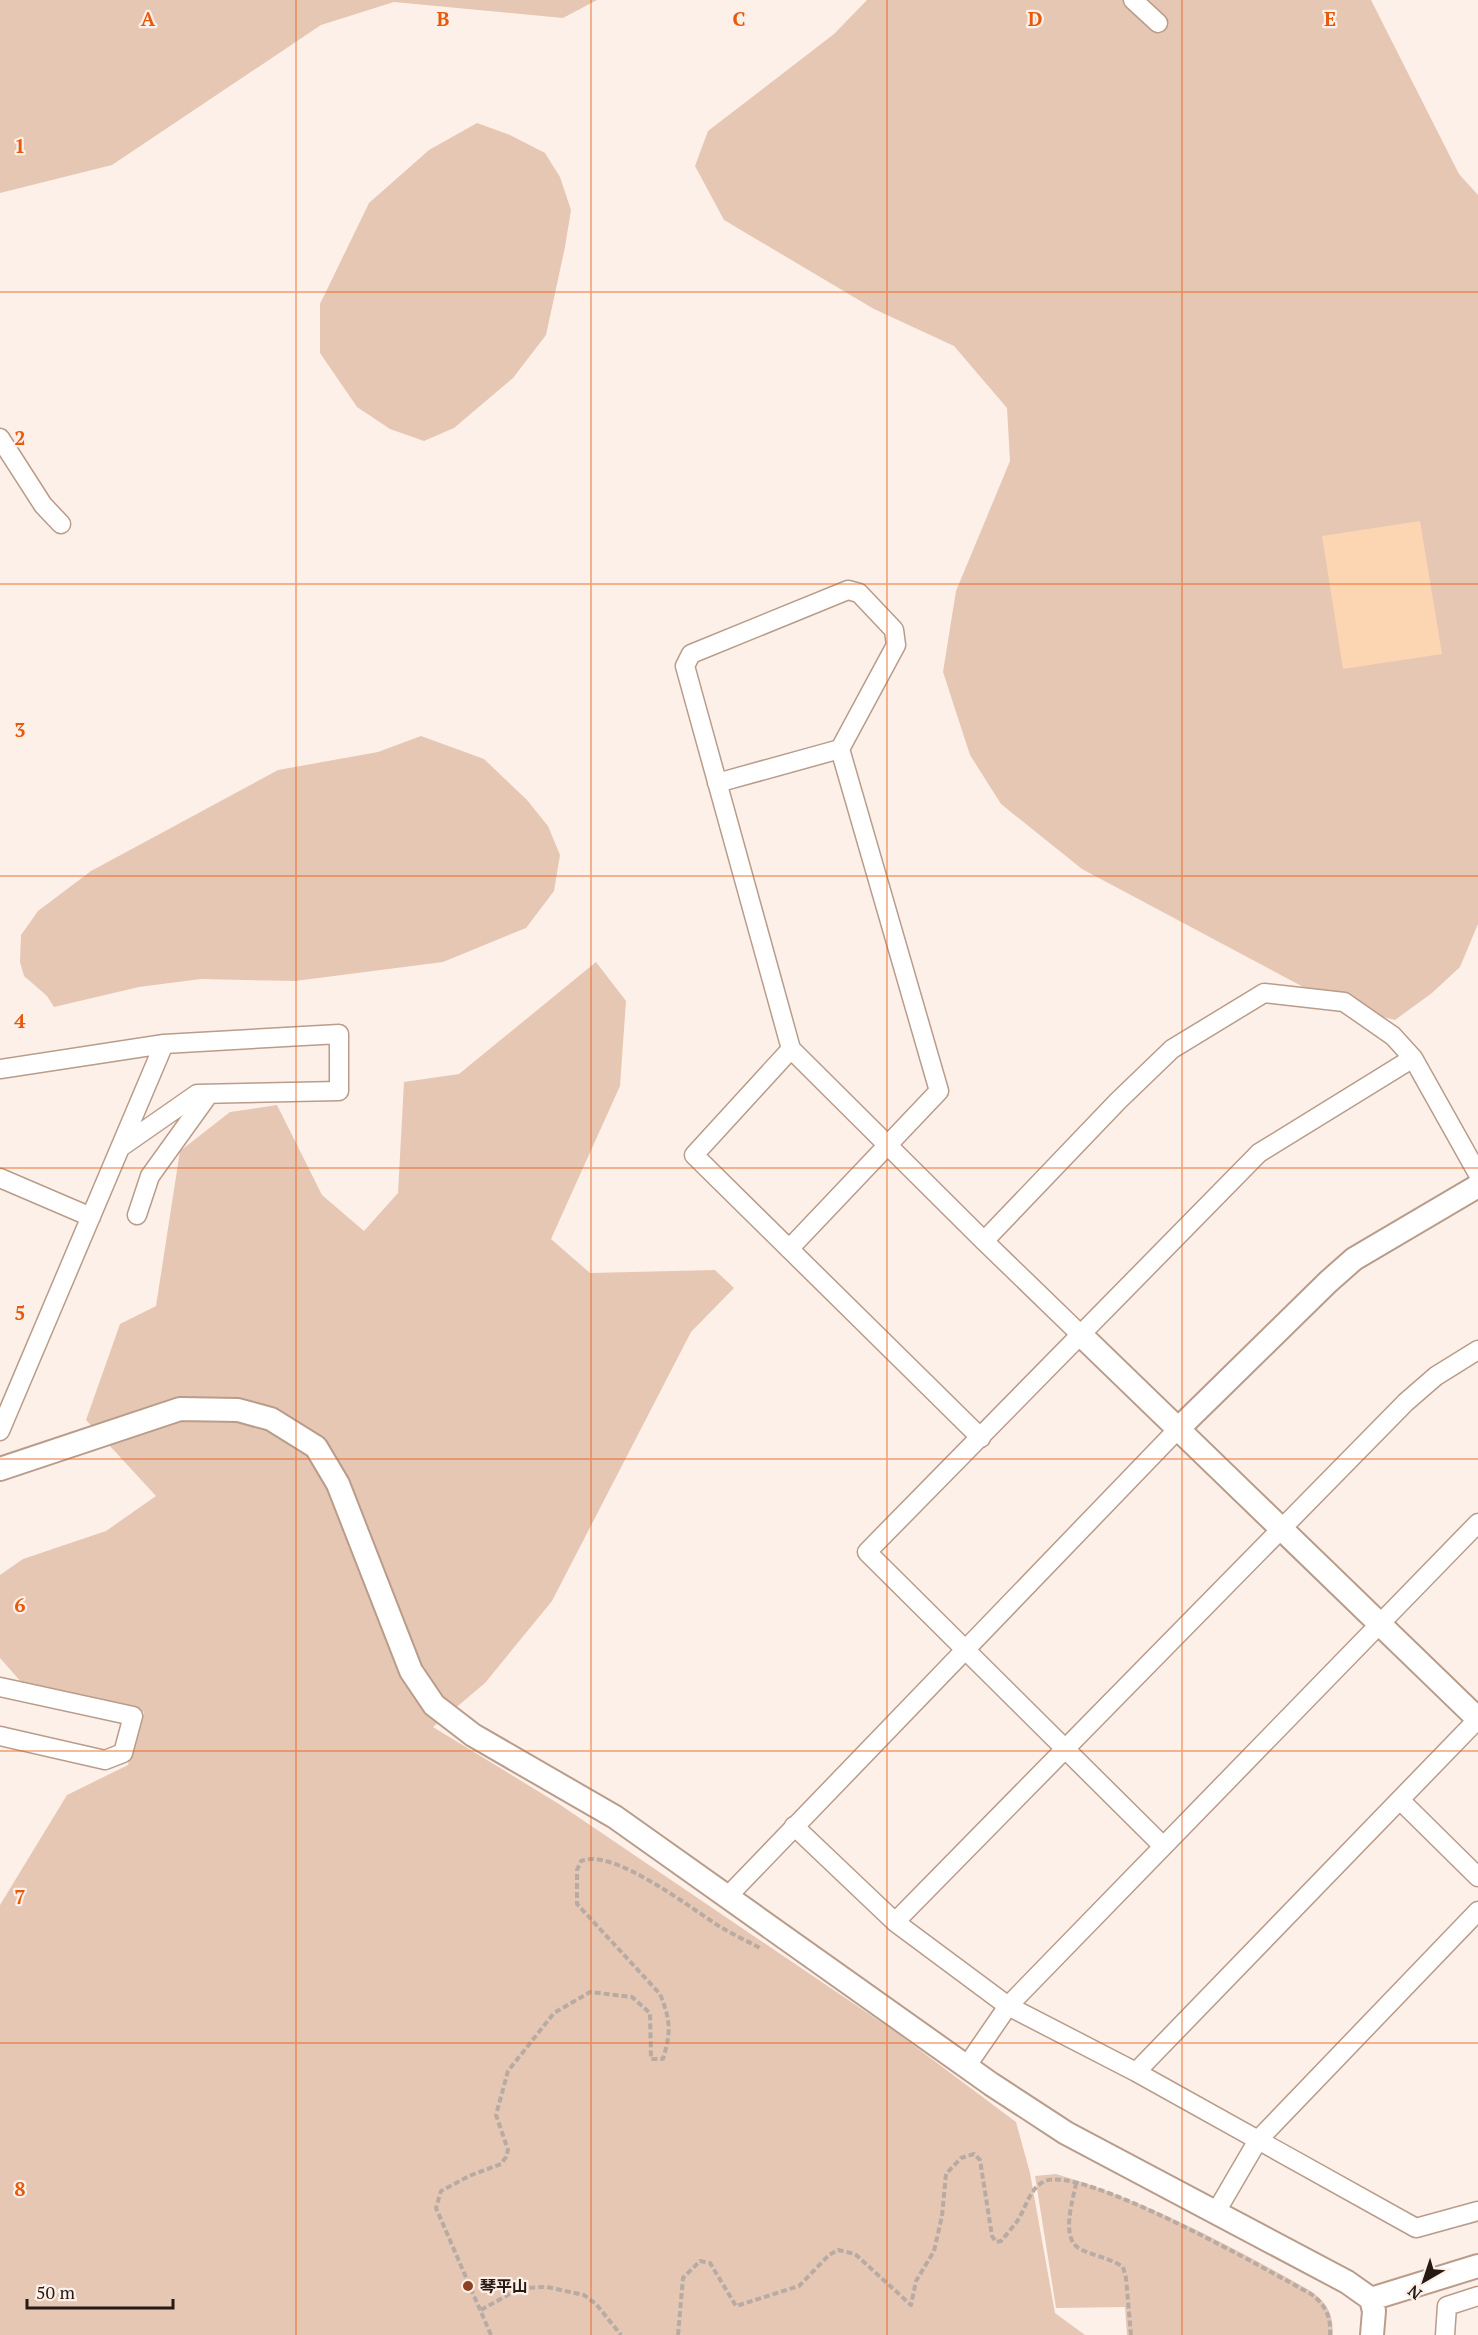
<svg xmlns="http://www.w3.org/2000/svg" width="1478" height="2335" viewBox="0 0 1478 2335" font-family="'PT Serif','Noto Sans JP',serif">
<style>
.green{fill:#e6c7b3}
.building{fill:#fcd5b2}
.lines{fill:none;stroke-linecap:round;stroke-linejoin:round}
.minor-casing{stroke:#b99c8a;stroke-width:21}
.tertiary-casing{stroke:#b99c8a;stroke-width:26}
.path{stroke:#b7aba4;stroke-width:4;stroke-dasharray:6 3;stroke-linecap:butt}
.minor{stroke:#fff;stroke-width:18}
.tertiary{stroke:#fff;stroke-width:22}
.grid{fill:none;stroke:#e8590c;stroke-width:1.5;stroke-opacity:0.55}
.poi-dot{fill:#8c4324;stroke:#fdf0e9;stroke-width:2}
.labels{text-anchor:middle;stroke-width:4.5;stroke-linejoin:round;paint-order:stroke}
.poi-label{font-size:16px;font-weight:bold;fill:#251a14;stroke:#fdf0e9;text-anchor:start}
.grid-label{font-size:20px;text-anchor:middle;font-weight:bold;fill:#e8590c;stroke:#fdf0e9;stroke-width:4.5;stroke-linejoin:round;paint-order:stroke}
</style>
<rect width="100%" height="100%" fill="#fdf0e9"/>
<!-- green -->
<path class="green" d="M0 0H597L563 18 394 2 321 25 112 165 0 193Z
M867 0H1371L1459 174 1478 195V924L1460 967 1432 993 1395 1020 1337 1005 1082 869 1001 804 970 755 943 672 956 591 1010 461 1007 408 954 346 874 309 724 220 695 166 708 131 834 34Z
M477 123 510 135 545 153 560 177 571 210 565 247 546 335 513 378 454 428 424 441 390 429 357 407 320 353V304L369 203 429 150Z
M421 736 484 759 527 800 548 826 560 855 554 891 526 928 443 962 295 981 201 979 139 987 54 1007 47 996 24 976 20 962 21 935 38 911 91 871 278 770 378 752Z
M596 962 626 1001 620 1086 551 1239 590 1273 715 1270 734 1288 691 1332 552 1601 485 1683 433 1727 559 1804 897 2033 1016 2122 1030 2173 1055 2313 1085 2335H0V1905L67 1795 128 1765 144 1712 22 1683 0 1658V1575L23 1559 106 1531 156 1496 86 1420 120 1324 156 1306 180 1151 230 1112 277 1105 322 1195 364 1231 398 1193 404 1082 459 1074Z
M1056 2174C1147 2201 1227 2244 1309 2290 1327 2302 1333 2313 1333 2335H1127L1125 2307 1056 2308 1035 2176Z"/>
<!-- building -->
<path class="building" d="M1420 521 1442 654 1343 669 1322 536Z"/>
<g class="lines">
<defs>
<path id="minor" d="M1133 0 1158 23
M0 438 43 505 61 524
M717 783 840 749
M0 1069 164 1044 0 1431
M121 1147 197 1094 339 1091V1034L164 1044
M0 1178 91 1217
M137 1215 150 1176 209 1094
M789 1249 939 1091 840 749 896 645 894 630 859 593 848 590 691 654 685 666 791 1049
M1081 1335 984 1241 1118 1101 1172 1049 1264 993 1344 1002 1393 1036 1413 1058
M1478 1350 1436 1376 1406 1402 895 1922 1008 2006 1136 2072 1478 1719
M981 1438 694 1155 791 1049 984 1241
M0 1687 133 1716 123 1753 105 1760 0 1736
M1400 1800 1478 1877
M794 1826 895 1922
M1163 1846 867 1552 1259 1153 1413 1058 1478 1174
M727 1897 1178 1429
M966 2067 1008 2006 1478 1523
M1136 2072 1416 2228 1478 2211
M1216 2212 1258 2140 1478 1911
M1445 2335 1447 2306 1478 2296"/>
<path id="tertiary" d="M1081 1335 1478 1719
M1178 1429 1328 1282 1354 1259 1478 1186
M0 1469 180 1409 238 1410 271 1419 316 1447 338 1484 411 1671 434 1705 473 1735 615 1817 991 2084 1066 2133 1347 2282 1371 2299
M1372 2335 1374 2311 1371 2299 1478 2266"/>
</defs>
<!-- minor casing -->
<use href="#minor" class="minor-casing"/>
<!-- tertiary casing -->
<use href="#tertiary" class="tertiary-casing"/>
<!-- path -->
<path class="path" d="M1076 2183C1073 2201 1060 2238 1080 2249 1094 2256 1110 2258 1123 2267L1126 2278 1131 2335
M481 2310 520 2288 547 2287 584 2295 596 2304 621 2335
M491 2335 436 2208 441 2191 469 2176 501 2164 506 2157 508 2150 496 2115 508 2071 554 2013 590 1992 632 1997 650 2013 651 2059H663C671 2032 671 2021 660 1994L577 1904V1870L581 1861C612 1847 692 1909 719 1926 732 1934 747 1941 760 1948
M678 2335 683 2278 700 2261 710 2263 736 2306 799 2286 829 2255 838 2250 855 2254 911 2305 916 2281 934 2251 942 2216 946 2174 961 2158 974 2154 980 2160 992 2236 996 2242 1001 2241C1007 2234 1013 2227 1018 2220 1026 2207 1030 2189 1043 2182 1077 2161 1272 2273 1311 2294 1326 2305 1331 2317 1330 2335"/>
<!-- minor -->
<use href="#minor" class="minor"/>
<!-- tertiary -->
<use href="#tertiary" class="tertiary"/>
</g>
<!-- grid -->
<path class="grid" d="M296 0V2335M591 0V2335M887 0V2335M1182 0V2335M0 292H1478M0 584H1478M0 876H1478M0 1168H1478M0 1459H1478M0 1751H1478M0 2043H1478"/>
<!-- markers -->
<circle class="poi-dot" cx="468" cy="2286" r="6"/>
<g class="labels">
<!-- poi labels -->
<g class="poi-label">
<text x="480" y="2292">琴平山</text>
</g>
</g>
<g class="grid-label">
<text x="148" y="26">A</text>
<text x="443" y="26">B</text>
<text x="739" y="26">C</text>
<text x="1035" y="26">D</text>
<text x="1330" y="26">E</text>
<text x="20" y="153">1</text>
<text x="20" y="445">2</text>
<text x="20" y="737">3</text>
<text x="20" y="1028">4</text>
<text x="20" y="1320">5</text>
<text x="20" y="1612">6</text>
<text x="20" y="1904">7</text>
<text x="20" y="2196">8</text>
</g>
<!-- north arrow -->
<g transform="translate(1424 2281) rotate(219)" stroke="#fdf0e9" stroke-width="4.5" paint-order="stroke">
<path d="M0-4.5L10 22L0 15L-10 22Z" fill="#251a14"/>
<text y="-9" font-size="16" font-weight="bold" text-anchor="middle" fill="#251a14">N</text>
</g>
<!-- scale -->
<path d="M27 2299v9h146v-9" fill="none" stroke="#251a14" stroke-width="3"/>
<text x="36" y="2299" font-size="18" fill="#251a14" stroke="#fdf0e9" stroke-width="4.5" paint-order="stroke">50 m</text>
</svg>
